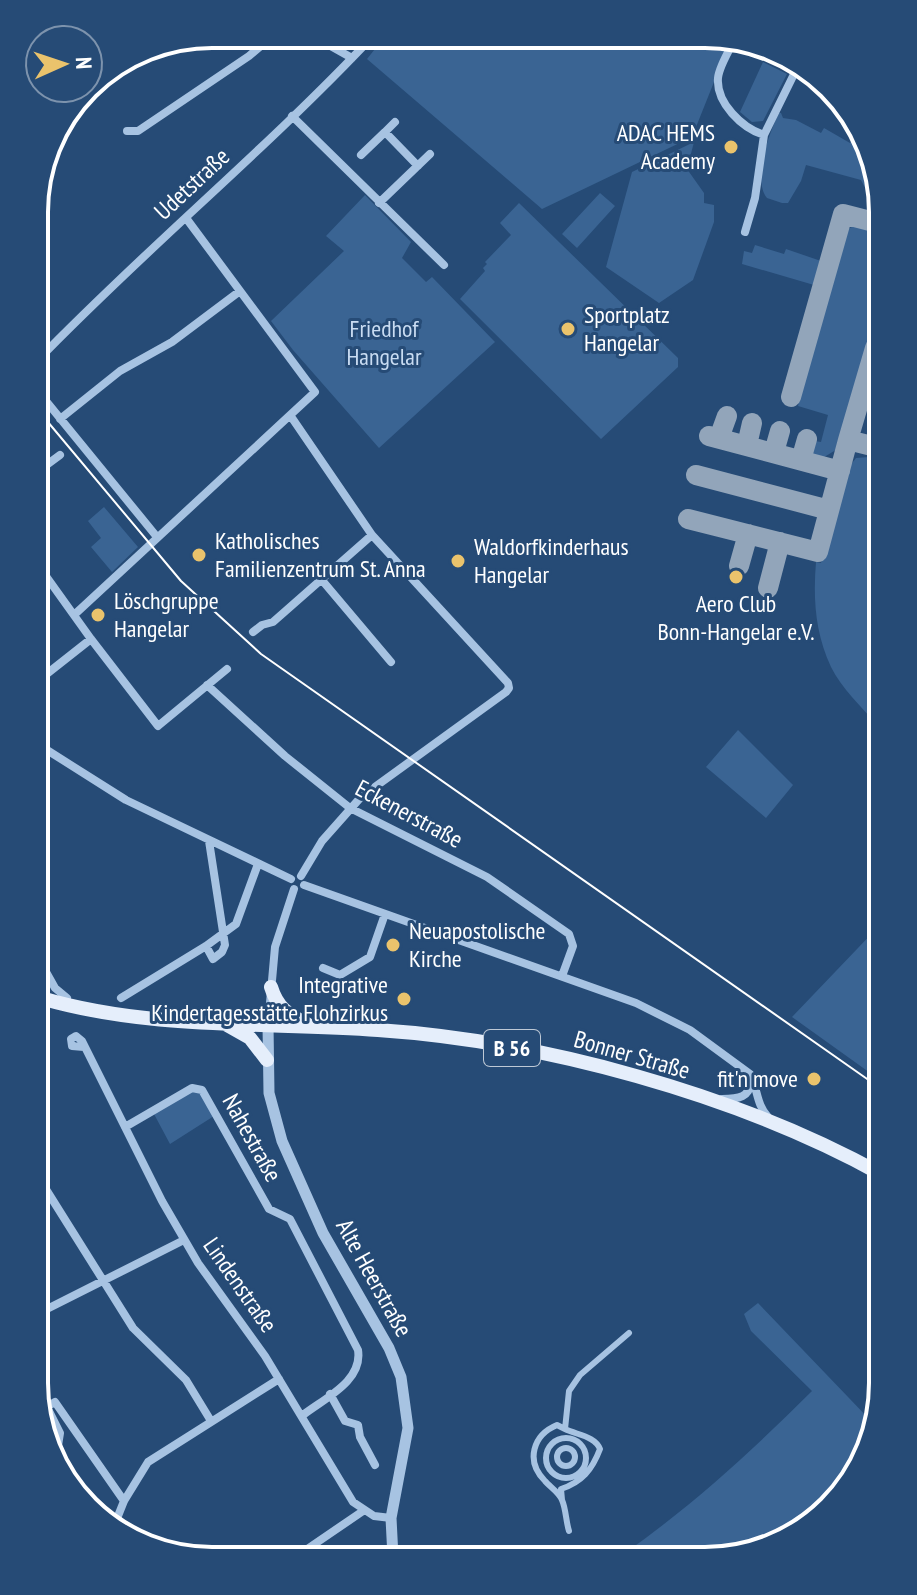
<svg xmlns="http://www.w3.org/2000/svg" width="917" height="1595" viewBox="0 0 917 1595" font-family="'PT Sans Narrow',sans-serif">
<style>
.green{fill:#3a6493}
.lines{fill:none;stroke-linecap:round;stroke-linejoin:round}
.taxiway{stroke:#92a5ba;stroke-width:20}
.pedestrian{stroke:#a7c3e2;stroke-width:6}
.minor{stroke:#a7c3e2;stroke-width:8}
.tertiary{stroke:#a7c3e2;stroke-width:11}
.primary{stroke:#e5eefb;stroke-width:14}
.tram{stroke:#fff;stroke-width:2}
.poi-dot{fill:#eac36c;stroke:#264b76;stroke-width:3}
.labels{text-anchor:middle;stroke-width:6;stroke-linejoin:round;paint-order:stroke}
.shield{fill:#264b76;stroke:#bec9d6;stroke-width:2}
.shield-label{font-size:22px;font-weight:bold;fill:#fff}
.poi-label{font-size:24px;fill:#fff;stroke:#264b76;text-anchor:start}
.street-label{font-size:24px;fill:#fff;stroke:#264b76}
.park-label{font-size:24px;fill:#c9dcf2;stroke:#264b76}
.rim{fill:none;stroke:#fff;stroke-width:4}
</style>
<rect width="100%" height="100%" fill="#264b76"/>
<!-- green -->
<path class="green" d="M386 35 732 37 692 137 542 209 367 59Z
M763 62 787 74 763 121 752 122 740 112Z
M779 113H781L783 118 796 120 821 133 824 128 850 143 857 131 873 154 874 205 861 180 806 165 801 181 788 203H782L767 198C752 180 769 133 779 113Z
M694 142 687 169 704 193V203L714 205V222L693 280 659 303 606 267 632 172Z
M600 193 615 206 577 248 562 234Z
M365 195 411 242 402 258 426 282 432 277 495 342 379 448 293 350 271 321 344 251 326 236Z
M519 203 678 358V367L601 439 460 299 485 271 483 268 487 264 485 262 511 235 500 223Z
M854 226 874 230 875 316 839 448 821 459 806 455 810 445 815 441 821 442 828 415 798 406 843 236 846 230Z
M755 245 784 254 786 249 821 261 814 285 742 264 744 251 752 253Z
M869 457 876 459 878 726C863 708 841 688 831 667 815 633 813 598 816 562L821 563 849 467 856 458Z
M104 507 138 547 112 572 91 547 101 538 88 521Z
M738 730 793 785 766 818 706 767Z
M879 926 880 1080 792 1017Z
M193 1090 201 1093 214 1116 170 1144 154 1114Z
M758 1303 872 1422 850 1480 848 1479 763 1551 625 1553C693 1505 753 1450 812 1391L751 1331 744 1314Z"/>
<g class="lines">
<!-- taxiway -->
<path class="taxiway" d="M875 348 848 440 876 447
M791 397 843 214 874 222
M709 436 840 471
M719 438 727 416
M747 445 752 423
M774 452 780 431
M801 460 807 439
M696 475 829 510
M688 519 818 552 848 440
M739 566 748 534
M768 588 780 542"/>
<!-- pedestrian -->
<path class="pedestrian" d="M565 1429 557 1425C533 1435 525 1461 545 1481 550 1487 559 1492 562 1500 566 1509 566 1522 569 1531
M546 1458a20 20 0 1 1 40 0a20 20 0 1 1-40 0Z
M557 1457a9 9 0 1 1 18 0a9 9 0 1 1-18 0Z
M562 1500 561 1489C582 1482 592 1470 600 1449 595 1436 577 1435 565 1429L569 1391 580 1375 629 1333"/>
<!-- minor -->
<path class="minor" d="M311 35 352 58
M736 37C730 49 719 66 718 78 716 103 742 128 764 135
M292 116 444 265
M395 122 385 132 418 166
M127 131H138L249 56 275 34
M51 140 68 123
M361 155 385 132
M379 203 430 154
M745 232 755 198 764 135 798 66
M37 361C145 249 267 149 374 35
M37 390 157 537
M290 415 372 535 508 683 509 688 506 692 361 797 322 841 301 876
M60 419 120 371 172 342 240 291
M37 472 60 455
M38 565 91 639 158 726 227 669
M321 579 391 662
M74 615 315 392 186 218
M253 632 262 625 273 622 372 535
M39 680 91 639
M207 685 285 756 350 808 487 877 569 934 573 946 562 976
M39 745 126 800 291 879
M304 885 636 1003 690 1030 750 1074C758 1089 756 1104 768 1117
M206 946 213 959 222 952 225 945 209 841
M41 963 55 988 67 998
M323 968 340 975 370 957 385 914
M121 998 206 946 236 924 258 864
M268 1025 275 947 294 889
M84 1047 72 1046 71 1039 76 1036 82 1041 162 1201 198 1263 265 1356 353 1502 374 1516 391 1518
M722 1099C737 1099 752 1098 750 1079
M125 1127 192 1088 202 1090 269 1209 290 1219 358 1350C363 1381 325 1398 303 1415
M42 1183 133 1328 186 1380 211 1421
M43 1311 184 1240
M330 1394 345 1421 358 1425 360 1437 375 1465
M47 1407 60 1433 56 1458
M43 1409 55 1402 124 1501
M114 1526 124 1501 148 1462 279 1379
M298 1558 300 1554 363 1511"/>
<!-- tertiary -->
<path class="tertiary" d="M268 1025 269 1093 282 1141 323 1233 389 1348 401 1377 408 1428 391 1518 393 1557"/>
<!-- primary -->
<path class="primary" d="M271 987C277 1007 288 1015 307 1024
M41 998C150 1030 265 1022 378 1030 542 1041 736 1094 881 1174
M227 1025 250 1038 267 1060"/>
<!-- tram -->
<path class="tram" d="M37 409 181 581 261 654 880 1088"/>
</g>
<!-- markers -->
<g class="poi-dot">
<circle cx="731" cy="147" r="8"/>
<circle cx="568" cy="329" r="8"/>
<circle cx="199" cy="555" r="8"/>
<circle cx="458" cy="561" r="8"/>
<circle cx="736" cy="577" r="8"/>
<circle cx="98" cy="615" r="8"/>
<circle cx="393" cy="945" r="8"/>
<circle cx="404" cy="999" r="8"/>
<circle cx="814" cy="1079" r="8"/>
</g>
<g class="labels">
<!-- shield labels -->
<rect class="shield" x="484" y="1030" width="56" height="36" rx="6"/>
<g class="shield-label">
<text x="512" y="1056">B 56</text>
</g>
<!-- poi labels -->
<g class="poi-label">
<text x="715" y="141" text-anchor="end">ADAC HEMS<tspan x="715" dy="28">Academy</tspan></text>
<text x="584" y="323">Sportplatz<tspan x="584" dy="28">Hangelar</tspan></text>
<text x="215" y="549">Katholisches<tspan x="215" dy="28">Familienzentrum St. Anna</tspan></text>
<text x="474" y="555">Waldorfkinderhaus<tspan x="474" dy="28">Hangelar</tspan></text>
<text x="114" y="609">Löschgruppe<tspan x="114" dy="28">Hangelar</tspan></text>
<text x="736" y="612" text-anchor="middle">Aero Club<tspan x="736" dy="28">Bonn-Hangelar e.V.</tspan></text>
<text x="409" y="939">Neuapostolische<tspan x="409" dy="28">Kirche</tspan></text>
<text x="388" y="993" text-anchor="end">Integrative<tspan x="388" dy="28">Kindertagesstätte Flohzirkus</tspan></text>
<text x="798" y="1087" text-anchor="end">fit'n move</text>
</g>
<!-- street labels -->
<g class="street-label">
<text transform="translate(192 184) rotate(-43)" y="8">Udetstraße</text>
<text transform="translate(409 814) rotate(28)" y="8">Eckenerstraße</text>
<text transform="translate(632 1055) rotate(16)" y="8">Bonner Straße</text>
<text transform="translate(252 1138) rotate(61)" y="8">Nahestraße</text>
<text transform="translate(374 1278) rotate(61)" y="8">Alte Heerstraße</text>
<text transform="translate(240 1285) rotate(55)" y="8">Lindenstraße</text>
</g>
<!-- park labels -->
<g class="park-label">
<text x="384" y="337">Friedhof<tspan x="384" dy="28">Hangelar</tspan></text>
</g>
</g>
<!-- crop -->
<path d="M0 0H917V1595H0ZM212 48H705A164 164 0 0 1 869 212V1383A164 164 0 0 1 705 1547H212A164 164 0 0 1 48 1383V212A164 164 0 0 1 212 48Z" fill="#264b76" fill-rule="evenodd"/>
<path class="rim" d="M212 48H705A164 164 0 0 1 869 212V1383A164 164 0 0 1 705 1547H212A164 164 0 0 1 48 1383V212A164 164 0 0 1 212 48Z"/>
<!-- north arrow -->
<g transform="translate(64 64) rotate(87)"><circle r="38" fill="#264b76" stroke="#7d93ad" stroke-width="2"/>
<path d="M0-6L14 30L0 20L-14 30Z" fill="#eac36c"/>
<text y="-12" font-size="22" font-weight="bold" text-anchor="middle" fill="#ffffff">N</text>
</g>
</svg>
